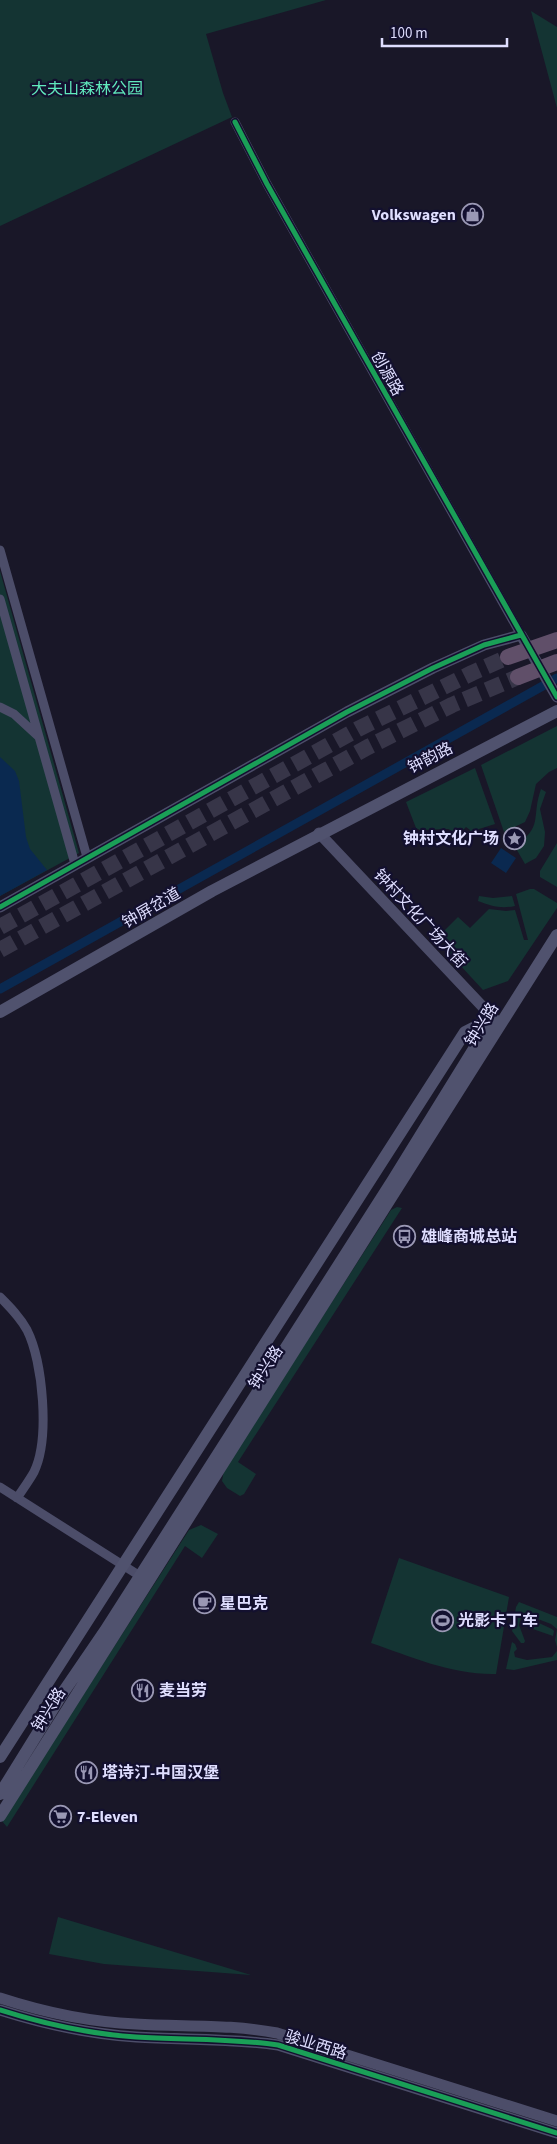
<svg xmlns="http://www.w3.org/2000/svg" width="557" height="2144" viewBox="0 0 557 2144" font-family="'Source Sans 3','Noto Sans SC',sans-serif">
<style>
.green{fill:#143433}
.water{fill:#0a2950}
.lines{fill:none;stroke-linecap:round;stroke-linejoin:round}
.canal{stroke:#0a2950;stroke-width:9}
.motorway-tunnel{stroke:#373548;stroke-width:16;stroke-dasharray:16 8;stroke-linecap:butt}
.minor{stroke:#4c4d69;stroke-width:9}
.tertiary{stroke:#4c4d69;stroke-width:11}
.secondary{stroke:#50526e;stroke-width:12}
.motorway-bridge{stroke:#604f69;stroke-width:16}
.cycleway-casing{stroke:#13102f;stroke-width:8}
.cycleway{stroke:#1a9f57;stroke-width:5}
.labels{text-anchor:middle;stroke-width:4.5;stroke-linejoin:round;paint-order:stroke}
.park-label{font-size:16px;fill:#60e9bc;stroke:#13102f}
.poi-label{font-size:16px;font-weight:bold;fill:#dfdeff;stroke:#13102f;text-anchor:start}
.street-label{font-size:16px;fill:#dfdeff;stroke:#13102f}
</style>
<rect width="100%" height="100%" fill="#191728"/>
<!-- green -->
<path class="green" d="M0 0H326L206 34 223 93 232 117 0 226Z
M531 11 557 27V108Z
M0 571 79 853 0 896Z
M557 726V768L549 772 536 784 530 811 525 822 504 832 481 765Z
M475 768 495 824 479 829 465 838 464 837 470 830 466 827 459 834 448 829 420 830 416 828 406 802Z
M541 789 546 792 540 809 545 832 544 846 536 858 525 864 514 845C544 829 531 816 541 789Z
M557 843V887L540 877V871Z
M530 889H534L557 903V908L508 981 483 990 447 951 451 947 439 936 458 917 470 928 489 909 506 911 515 910 524 940H528L516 894Z
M479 896 493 898 512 896 515 906C501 909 491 906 478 901Z
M397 1207 402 1208 238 1462 256 1474 244 1494 240 1496 227 1488 222 1481 224 1470 391 1210Z
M201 1525 218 1534 202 1558 185 1546 7 1827 2 1821 189 1530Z
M399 1558 509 1597 496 1674C452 1675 412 1657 371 1643Z
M519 1602 557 1617V1647L555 1640 557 1629 551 1624 522 1613 519 1625 525 1641 524 1643H521L512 1631 516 1607Z
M528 1618 552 1629 554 1631 553 1636 530 1628 527 1625Z
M512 1642 515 1644 517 1649 514 1652 515 1657 527 1660 552 1657 557 1651V1660L514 1670 506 1669Z
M58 1917 251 1975 104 1964 49 1954Z"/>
<!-- water -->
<path class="water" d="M0 757 15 771 19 781 26 837 30 849 47 870 0 896Z
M501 848 516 858 506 873 491 863Z"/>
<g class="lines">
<!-- canal -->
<path class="canal" d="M0 989 557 678"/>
<!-- motorway-tunnel -->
<path class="motorway-tunnel" d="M0 927 358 729 472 673 508 657
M0 950 368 747 452 705 518 677"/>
<!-- minor -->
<path class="minor" d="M235 122 267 184 521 635
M0 550 87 857
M0 599 75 864
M0 707 14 714 39 737
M0 1297C10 1307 20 1317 27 1330 43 1362 50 1439 34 1472 29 1481 23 1489 17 1498
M0 1487 140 1576"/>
<!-- tertiary -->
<path class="tertiary" d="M319 833 498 1023
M0 907 347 712 433 668 484 645 521 635 557 697
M0 1998C43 2012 90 2022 136 2024 183 2027 231 2024 277 2033L557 2121
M0 2010C44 2024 89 2034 136 2037 183 2040 231 2038 278 2045L557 2133"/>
<!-- secondary -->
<path class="secondary" d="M0 1012 212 891 557 711
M0 1757 465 1032 493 1018
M0 1794 62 1694 105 1631 393 1180 493 1018
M0 1816 557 935"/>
<!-- motorway-bridge -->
<path class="motorway-bridge" d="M508 657 557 640
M518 677 557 662"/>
<defs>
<path id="cycleway" d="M235 122 267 184 557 697
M0 907 347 712 433 668 484 645 521 635
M0 2010C44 2024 89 2034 136 2037 183 2040 231 2038 278 2045L557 2133"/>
</defs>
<!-- cycleway casing -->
<use href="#cycleway" class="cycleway-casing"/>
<!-- cycleway -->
<use href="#cycleway" class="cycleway"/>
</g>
<!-- icons -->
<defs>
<symbol id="shop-ring" viewBox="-11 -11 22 22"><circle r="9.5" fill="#13102f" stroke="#9a98b4" stroke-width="1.5"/><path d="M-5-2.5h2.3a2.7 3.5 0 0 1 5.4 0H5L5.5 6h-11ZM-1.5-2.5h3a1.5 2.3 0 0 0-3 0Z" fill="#9a98b4"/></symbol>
<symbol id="sight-ring" viewBox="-11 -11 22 22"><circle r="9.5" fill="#13102f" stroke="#9a98b4" stroke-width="1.5"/><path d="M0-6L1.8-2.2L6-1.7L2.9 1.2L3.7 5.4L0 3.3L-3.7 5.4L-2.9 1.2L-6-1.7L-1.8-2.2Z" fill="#9a98b4"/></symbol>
<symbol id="bus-ring" viewBox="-11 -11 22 22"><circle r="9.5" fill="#13102f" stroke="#9a98b4" stroke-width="1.5"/><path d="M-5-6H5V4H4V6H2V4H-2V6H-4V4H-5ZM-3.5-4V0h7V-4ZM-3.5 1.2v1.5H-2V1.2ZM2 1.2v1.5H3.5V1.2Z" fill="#9a98b4"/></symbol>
<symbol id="cafe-ring" viewBox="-11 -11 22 22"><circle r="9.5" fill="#13102f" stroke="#9a98b4" stroke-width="1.5"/><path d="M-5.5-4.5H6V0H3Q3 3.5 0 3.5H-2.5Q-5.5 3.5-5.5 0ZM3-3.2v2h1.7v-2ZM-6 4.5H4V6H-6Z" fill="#9a98b4"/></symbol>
<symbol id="stadium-ring" viewBox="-11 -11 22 22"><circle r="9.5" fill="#13102f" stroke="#9a98b4" stroke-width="1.5"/><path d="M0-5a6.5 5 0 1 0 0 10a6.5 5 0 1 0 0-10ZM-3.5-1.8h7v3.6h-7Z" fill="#9a98b4"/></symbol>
<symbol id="restaurant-ring" viewBox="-11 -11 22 22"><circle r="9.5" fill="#13102f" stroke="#9a98b4" stroke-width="1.5"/><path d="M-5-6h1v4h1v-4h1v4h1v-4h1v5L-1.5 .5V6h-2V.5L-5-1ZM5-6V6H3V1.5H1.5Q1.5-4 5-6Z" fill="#9a98b4"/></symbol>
<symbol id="supermarket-ring" viewBox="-11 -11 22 22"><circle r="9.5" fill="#13102f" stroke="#9a98b4" stroke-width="1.5"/><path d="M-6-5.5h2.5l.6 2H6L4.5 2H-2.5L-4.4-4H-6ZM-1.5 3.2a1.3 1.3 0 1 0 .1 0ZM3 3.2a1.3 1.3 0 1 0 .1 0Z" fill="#9a98b4"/></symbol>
</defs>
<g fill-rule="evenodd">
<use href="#shop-ring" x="460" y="202" width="25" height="25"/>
<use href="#sight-ring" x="502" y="826" width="25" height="25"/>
<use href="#bus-ring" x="392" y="1224" width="25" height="25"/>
<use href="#cafe-ring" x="192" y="1590" width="25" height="25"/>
<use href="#stadium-ring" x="430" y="1608" width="25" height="25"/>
<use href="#restaurant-ring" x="130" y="1678" width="25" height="25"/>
<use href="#restaurant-ring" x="74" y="1760" width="25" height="25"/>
<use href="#supermarket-ring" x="48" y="1804" width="25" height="25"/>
</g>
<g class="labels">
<!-- park labels -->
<g class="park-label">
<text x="87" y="94">大夫山森林公园</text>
</g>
<!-- poi labels -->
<g class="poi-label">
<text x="456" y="220" text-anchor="end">Volkswagen</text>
<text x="499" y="844" text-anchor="end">钟村文化广场</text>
<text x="421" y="1242">雄峰商城总站</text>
<text x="220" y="1609">星巴克</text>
<text x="458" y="1626">光影卡丁车</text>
<text x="159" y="1696">麦当劳</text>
<text x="102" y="1778">塔诗汀-中国汉堡</text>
<text x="77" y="1822">7-Eleven</text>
</g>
<!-- street labels -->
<g class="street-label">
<text transform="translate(388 373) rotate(61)" y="6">创源路</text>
<text transform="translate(430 757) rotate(-27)" y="6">钟韵路</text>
<text transform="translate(151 907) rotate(-30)" y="6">钟屏岔道</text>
<text transform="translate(421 918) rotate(47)" y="6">钟村文化广场大街</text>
<text transform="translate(481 1024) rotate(-58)" y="6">钟兴路</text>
<text transform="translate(265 1367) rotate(-57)" y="6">钟兴路</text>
<text transform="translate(48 1709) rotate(-58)" y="6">钟兴路</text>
<text transform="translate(316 2044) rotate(17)" y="6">骏业西路</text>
</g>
</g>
<!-- scale -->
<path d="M382 38v8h125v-8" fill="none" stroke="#dfdeff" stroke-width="2.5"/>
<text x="390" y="38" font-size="15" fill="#dfdeff" stroke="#13102f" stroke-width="4" paint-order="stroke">100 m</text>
</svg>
